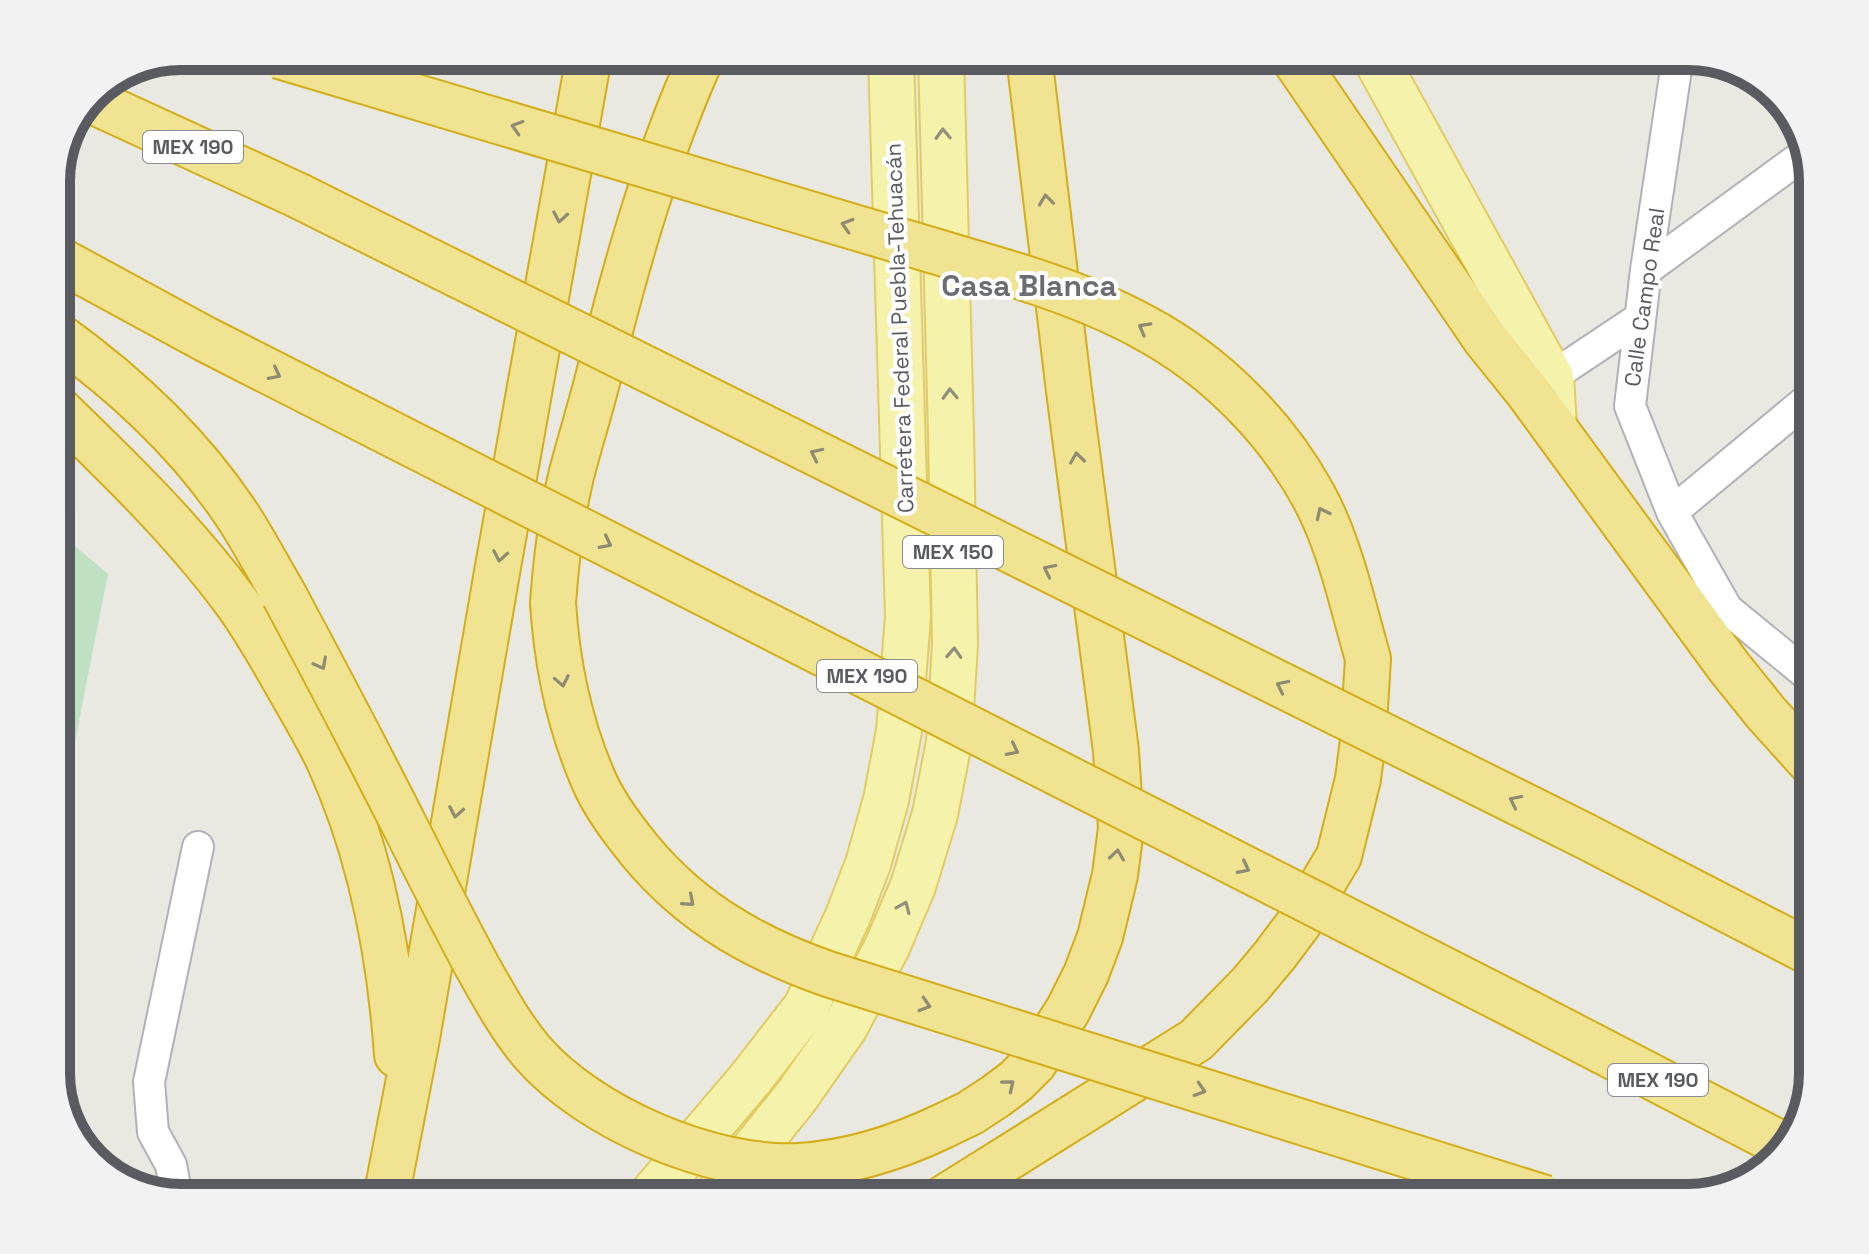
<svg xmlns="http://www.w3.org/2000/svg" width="1869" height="1254" viewBox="0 0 1869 1254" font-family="'Space Grotesk',sans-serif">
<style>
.green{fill:#bfe0c3}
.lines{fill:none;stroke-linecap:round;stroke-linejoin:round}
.street-casing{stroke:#b1b2b7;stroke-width:34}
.primary-casing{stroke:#e1cc63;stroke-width:48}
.highway-casing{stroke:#d3ae18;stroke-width:48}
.street{stroke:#fff;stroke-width:30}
.primary{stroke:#f5f2ab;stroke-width:44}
.highway{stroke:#f0e392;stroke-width:44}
.highway-bridge-casing{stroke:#d3ae18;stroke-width:48;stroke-linecap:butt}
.highway-bridge{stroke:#f0e392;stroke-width:44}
.oneway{stroke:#8e8b72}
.oneway2{stroke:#90907a}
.labels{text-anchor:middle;stroke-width:8;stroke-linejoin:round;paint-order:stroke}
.shield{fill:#fff;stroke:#8b8c90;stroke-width:2}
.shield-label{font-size:20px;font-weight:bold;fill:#595b60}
.street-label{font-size:22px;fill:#595b60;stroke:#fff}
.district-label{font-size:30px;font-weight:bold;fill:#6a6d72;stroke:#fff}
.rim{fill:none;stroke:#595b60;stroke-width:10}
</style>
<rect width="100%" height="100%" fill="#eae9e1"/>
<!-- green -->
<path class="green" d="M56 530 108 574 56 837Z"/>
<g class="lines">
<defs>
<path id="street" d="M1678 56 1646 270 1630 406 1672 512 1727 609 1804 672 1813 663
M1646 270 1806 153
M1535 388 1640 318
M1672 512 1813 395
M177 1197 171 1165 153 1132 149 1082 198 847"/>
<path id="primary" d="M1374 56 1551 377 1554 427
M649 1198 751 1078 806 1007 848 916 868 864 886 800 899 731 908 617 891 56
M715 1198 796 1097 845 1027 887 947 913 886 935 814 949 742 955 644 951 434 941 56"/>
<path id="highway" d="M1292 56 1486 340 1528 392 1729 667 1766 713 1813 765
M90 100 297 195
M56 258 205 339
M56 334C127 385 194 448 241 521 256 545 270 571 284 595
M56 407C118 467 182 529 234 599 254 626 271 656 288 686 302 711 317 735 329 761 371 853 390 954 397 1055
M553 603C556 561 561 518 571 476 579 445 589 413 597 382 624 272 655 160 702 56
M1585 836 1813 954
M1529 1013 1787 1147
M943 1126 970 1113 996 1096 1016 1081 1034 1063 1068 1010 1086 974 1100 937 1115 875 1121 828 1116 751 1069 391 1029 56
M386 1198 417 1038 496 578 589 56
M944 1198 1196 1040 1250 985 1275 955 1299 923 1339 856 1358 779 1363 740 1368 659 1348 586"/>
</defs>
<!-- street casing -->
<use href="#street" class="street-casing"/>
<!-- primary casing -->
<use href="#primary" class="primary-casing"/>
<!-- highway casing -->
<use href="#highway" class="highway-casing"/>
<!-- street -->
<use href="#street" class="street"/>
<!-- primary -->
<use href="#primary" class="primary"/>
<!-- highway -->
<use href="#highway" class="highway"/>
<defs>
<path id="highway-bridge" d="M279 56 1015 275C1060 289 1104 305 1145 328 1214 365 1275 426 1313 495 1329 524 1339 554 1348 586
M297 195 1585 836
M205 339 1529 1013
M284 595C328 677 371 759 413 842 434 884 455 925 477 966 494 996 510 1026 532 1052 589 1118 711 1170 798 1166 849 1163 897 1148 943 1126
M553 603C557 665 569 724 594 781 603 802 616 820 630 838 682 907 748 946 828 974L1545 1198"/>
</defs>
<!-- highway-bridge casing -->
<use href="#highway-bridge" class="highway-bridge-casing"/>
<!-- highway-bridge -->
<use href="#highway-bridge" class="highway-bridge"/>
</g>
<!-- one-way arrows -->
<defs><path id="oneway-chevron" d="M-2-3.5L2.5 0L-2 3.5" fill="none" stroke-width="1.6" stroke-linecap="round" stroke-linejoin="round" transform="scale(2)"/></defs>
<g class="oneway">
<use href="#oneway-chevron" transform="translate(517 127) rotate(-163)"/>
<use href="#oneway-chevron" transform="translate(1046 200) rotate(-97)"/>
<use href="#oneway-chevron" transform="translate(560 217) rotate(100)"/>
<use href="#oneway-chevron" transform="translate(847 225) rotate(-163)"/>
<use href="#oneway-chevron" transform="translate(1144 328) rotate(-151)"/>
<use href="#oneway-chevron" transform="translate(275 374) rotate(27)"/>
<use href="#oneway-chevron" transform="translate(816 454) rotate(-154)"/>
<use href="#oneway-chevron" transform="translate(1077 458) rotate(-98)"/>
<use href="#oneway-chevron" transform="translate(1322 513) rotate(-116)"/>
<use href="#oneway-chevron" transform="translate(606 543) rotate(27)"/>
<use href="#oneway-chevron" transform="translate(500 556) rotate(100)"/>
<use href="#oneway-chevron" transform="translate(1049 570) rotate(-154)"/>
<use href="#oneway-chevron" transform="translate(321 664) rotate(62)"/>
<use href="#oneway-chevron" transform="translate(562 681) rotate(79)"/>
<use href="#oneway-chevron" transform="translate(1282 686) rotate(-154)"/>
<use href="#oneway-chevron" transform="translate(1013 750) rotate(27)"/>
<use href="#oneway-chevron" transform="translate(1515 801) rotate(-154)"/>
<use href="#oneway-chevron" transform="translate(456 812) rotate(100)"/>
<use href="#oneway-chevron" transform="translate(1117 855) rotate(-82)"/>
<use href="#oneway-chevron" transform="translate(1244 868) rotate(27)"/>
<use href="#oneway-chevron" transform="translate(689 901) rotate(41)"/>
<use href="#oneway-chevron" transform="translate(925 1005) rotate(17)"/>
<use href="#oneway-chevron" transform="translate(1009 1085) rotate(-39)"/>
<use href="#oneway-chevron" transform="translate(1200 1090) rotate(17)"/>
</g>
<g class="oneway2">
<use href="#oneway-chevron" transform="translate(943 134) rotate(-92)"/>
<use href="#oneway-chevron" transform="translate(950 394) rotate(-92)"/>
<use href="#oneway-chevron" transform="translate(954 653) rotate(-87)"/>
<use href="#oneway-chevron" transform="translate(904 907) rotate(-67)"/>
</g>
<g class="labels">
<!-- shield labels -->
<g class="shield">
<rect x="143" y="131" width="100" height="32" rx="6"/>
<rect x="903" y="536" width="100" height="32" rx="6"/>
<rect x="817" y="660" width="100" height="32" rx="6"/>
<rect x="1608" y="1064" width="100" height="32" rx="6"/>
</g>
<g class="shield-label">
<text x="193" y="154">MEX 190</text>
<text x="953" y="559">MEX 150</text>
<text x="867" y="683">MEX 190</text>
<text x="1658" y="1087">MEX 190</text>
</g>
<!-- street labels -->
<g class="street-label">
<text transform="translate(1644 297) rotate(-82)" y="8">Calle Campo Real</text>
<text transform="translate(899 328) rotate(-92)" y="8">Carretera Federal Puebla-Tehuacán</text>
</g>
<!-- district labels -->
<g class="district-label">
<text x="1029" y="296">Casa Blanca</text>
</g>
</g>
<!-- crop -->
<path d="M0 0H1869V1254H0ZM181 70H1688A111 111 0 0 1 1799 181V1073A111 111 0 0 1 1688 1184H181A111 111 0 0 1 70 1073V181A111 111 0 0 1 181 70Z" fill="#f2f2f2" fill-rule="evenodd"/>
<path class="rim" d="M181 70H1688A111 111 0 0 1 1799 181V1073A111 111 0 0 1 1688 1184H181A111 111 0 0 1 70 1073V181A111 111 0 0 1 181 70Z"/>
</svg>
